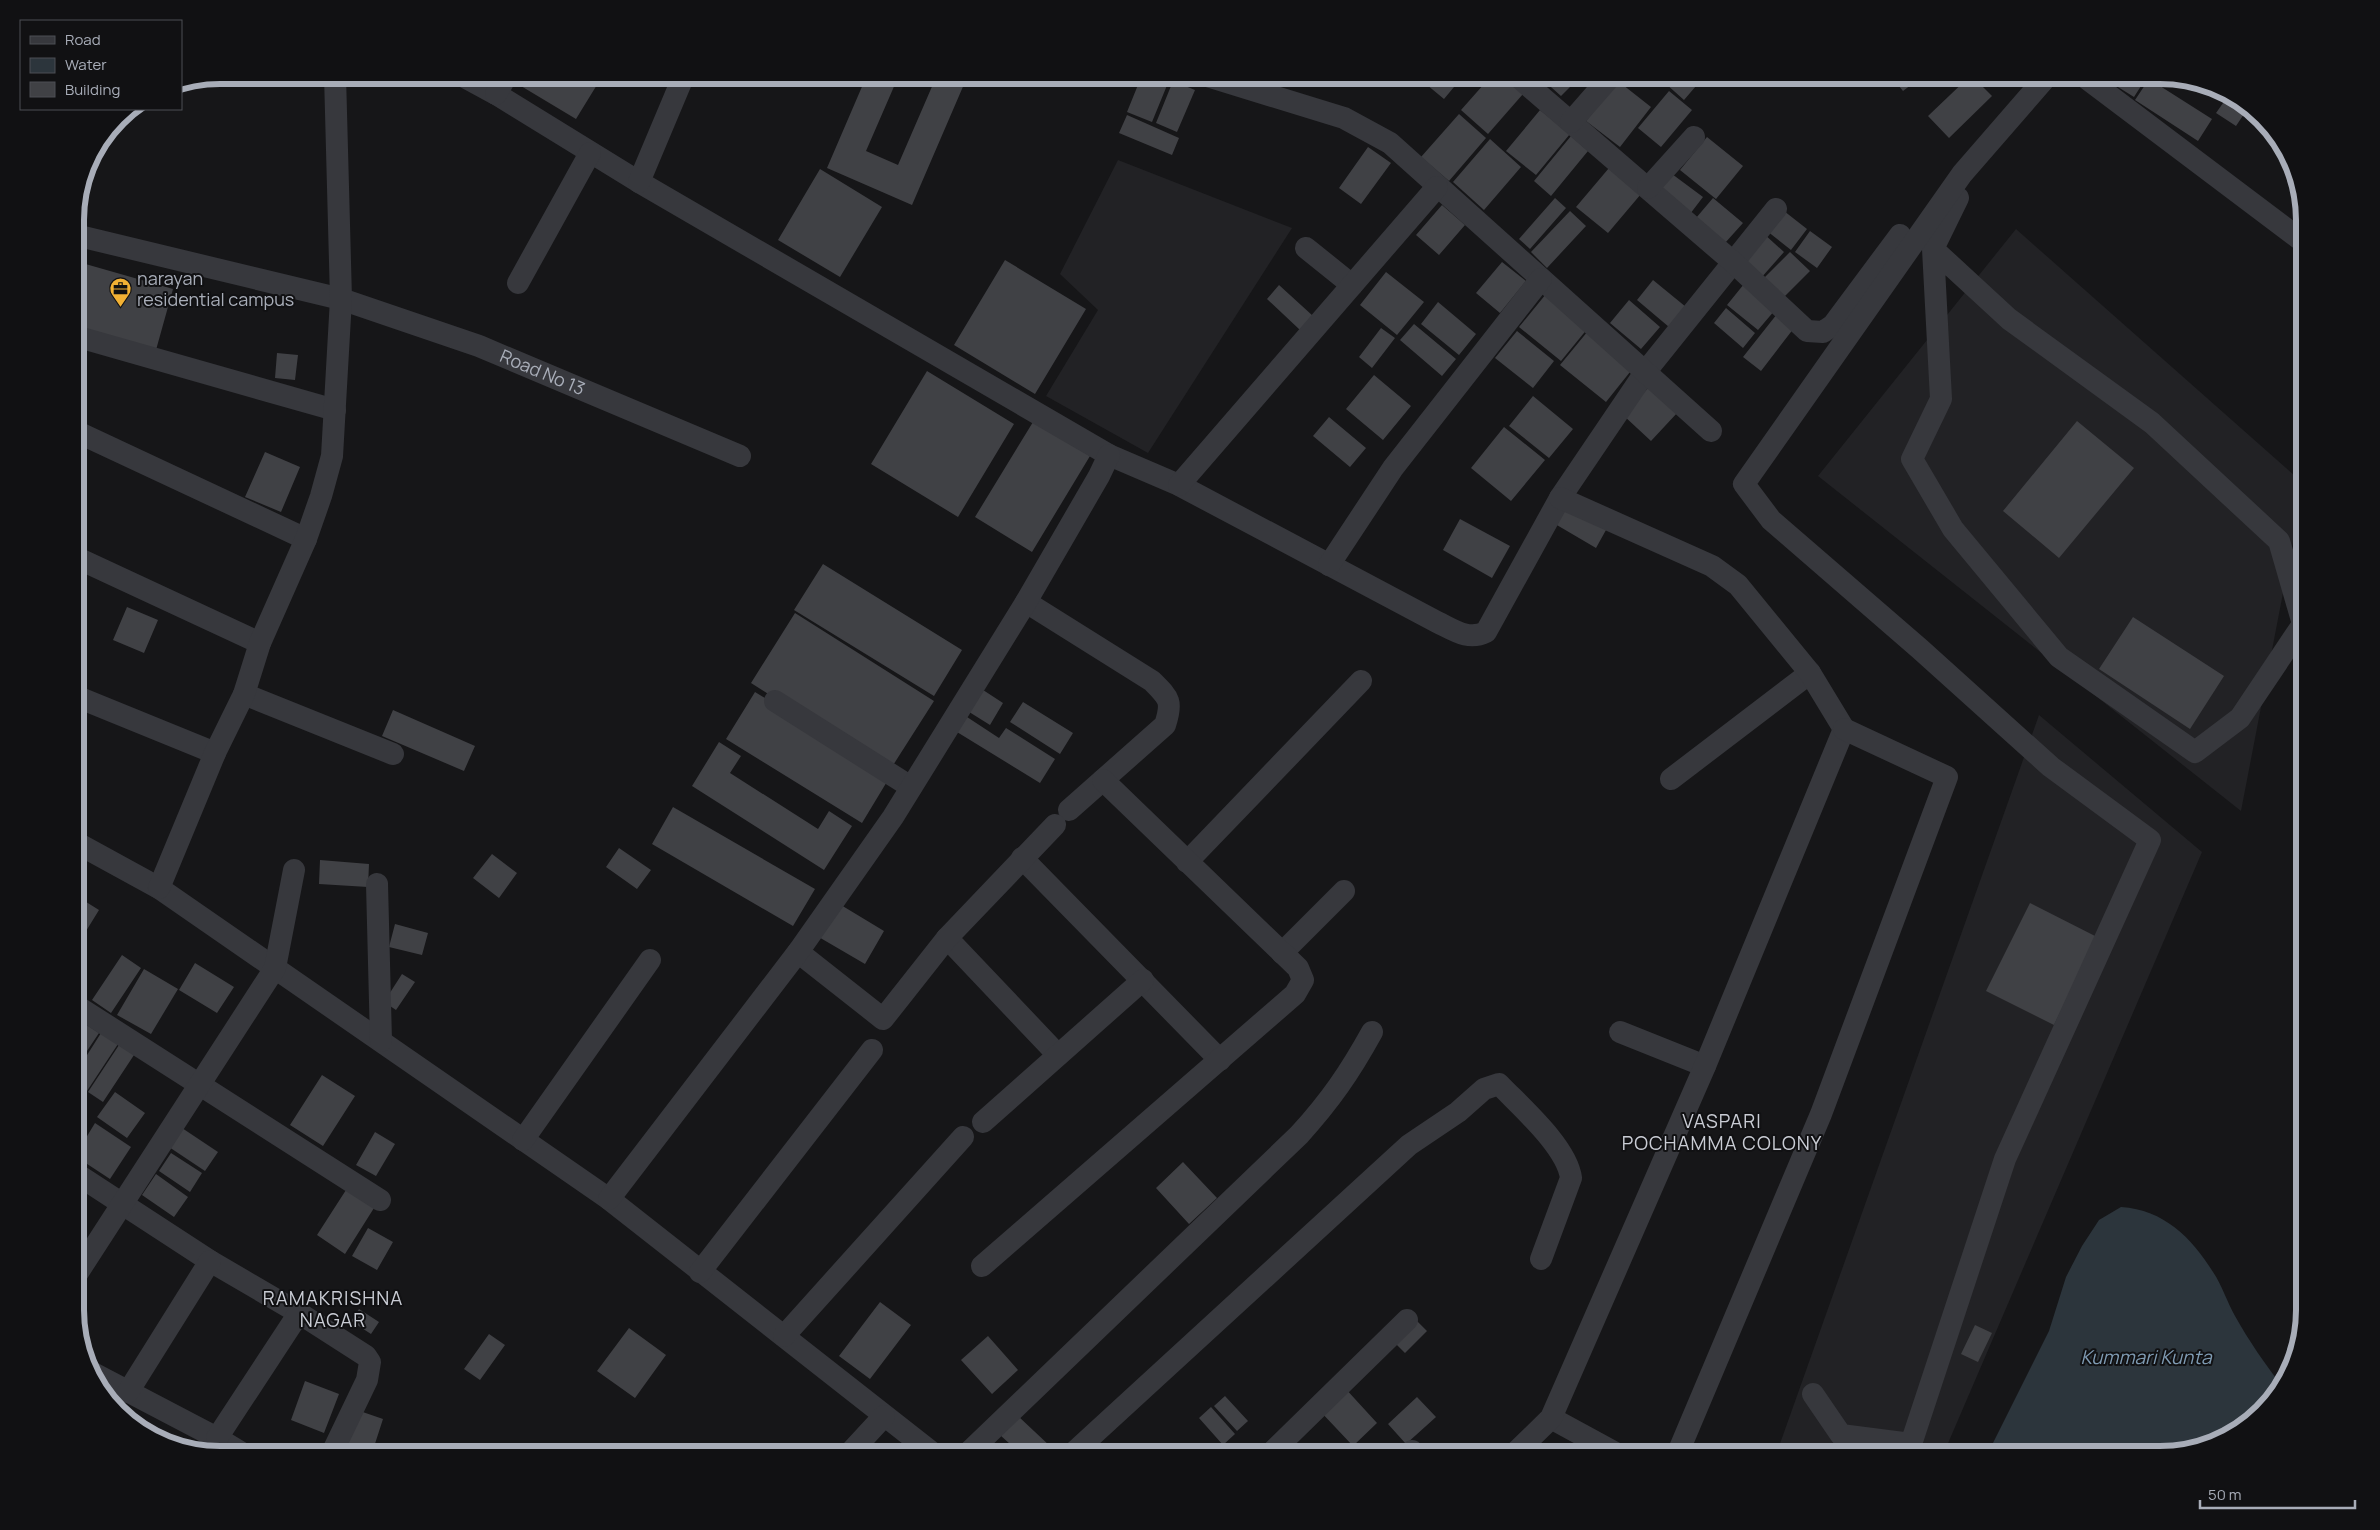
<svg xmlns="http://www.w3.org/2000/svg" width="2380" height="1530" viewBox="0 0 2380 1530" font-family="Manrope,sans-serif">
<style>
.built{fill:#222225}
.water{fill:#2c353c}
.building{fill:#404145}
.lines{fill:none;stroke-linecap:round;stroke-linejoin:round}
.minor{stroke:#37383d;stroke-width:22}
.labels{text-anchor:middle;stroke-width:4;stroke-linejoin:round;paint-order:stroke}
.poi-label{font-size:18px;fill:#a8adb8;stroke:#111113;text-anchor:start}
.street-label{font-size:18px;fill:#a8adb8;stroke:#111113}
.neighbourhood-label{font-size:19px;letter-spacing:1px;fill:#c9ccd4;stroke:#111113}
.water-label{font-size:19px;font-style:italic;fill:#7f9bb3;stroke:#111113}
.rim{fill:none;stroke:#a8adb8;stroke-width:6}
</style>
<rect width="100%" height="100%" fill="#161618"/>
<!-- built -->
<path class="built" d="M1118 160 1292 228 1148 453 1046 396 1098 310 1060 274Z
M2016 229 2304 484 2241 811 1818 476Z
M2039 715 2202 852 1943 1455H1776Z"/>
<!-- water -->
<path class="water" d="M2121 1207C2164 1210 2191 1237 2213 1272 2222 1285 2227 1302 2235 1316 2249 1341 2265 1364 2282 1386L2281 1390 2232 1436 2160 1455H1987L2049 1331 2066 1277 2082 1246 2099 1220Z"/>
<!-- building -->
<path class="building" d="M520 75H603L576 119 516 83Z
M867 75H899L866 151 898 165 937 75H968L912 205 827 168Z
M1142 75H1163L1170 78 1152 122 1127 112Z
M1415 75H1464L1444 99Z
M1492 75H1501L1523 94 1488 134 1461 110Z
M1546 75H1574L1578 79 1561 96 1542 79Z
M1575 75H1608L1593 91Z
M1656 75H1697L1702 79 1684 100Z
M1890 75H1924L1903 91Z
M1971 75 1992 96 1949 138 1928 116Z
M2114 75H2148L2134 97 2110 82Z
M2149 79 2212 119 2198 141 2135 100Z
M1173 81 1195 90 1177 132 1156 123Z
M1618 81 1651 107 1620 147 1586 121Z
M1669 91 1692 110 1661 147 1638 128Z
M2228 96 2240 99 2248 108 2236 126 2216 113Z
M1540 110 1570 134 1536 175 1506 151Z
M1459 114 1486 138 1449 181 1421 157Z
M1127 115 1179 138 1172 155 1119 133Z
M1571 136 1588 151 1551 196 1534 181Z
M1707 137 1743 166 1716 199 1680 170Z
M1490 139 1521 167 1484 210 1453 182Z
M1368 147 1391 163 1361 204 1339 188Z
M1609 168 1641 194 1608 233 1576 207Z
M820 169 882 207 840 277 778 240Z
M1672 174 1703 197 1690 214 1659 191Z
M1555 198 1566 208 1530 249 1519 239Z
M1713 198 1743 223 1725 243 1696 218Z
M1442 205 1465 225 1439 255 1416 235Z
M1570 211 1586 226 1547 268 1531 252Z
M1784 211 1807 229 1791 250 1767 231Z
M1810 231 1832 247 1817 268 1795 252Z
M1763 233 1784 252 1761 278 1740 260Z
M1790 252 1810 271 1784 297 1764 278Z
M1005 260 1086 309 1035 394 954 345Z
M75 261 173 289 156 350 75 327Z
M1502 262 1526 281 1500 313 1476 293Z
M1386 272 1424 302 1397 335 1360 305Z
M1653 280 1686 307 1669 327 1637 300Z
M1744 284 1775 310 1758 330 1727 305Z
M1279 285 1313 316 1300 330 1267 299Z
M1546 294 1588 328 1561 361 1519 327Z
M1629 300 1660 327 1641 349 1610 323Z
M1438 302 1476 334 1459 355 1421 324Z
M1726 308 1755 333 1743 348 1714 323Z
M1777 314 1794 328 1761 371 1743 357Z
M1414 324 1456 359 1442 376 1400 340Z
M1381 328 1395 338 1372 368 1359 357Z
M1517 331 1554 361 1533 388 1495 358Z
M1588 331 1634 367 1606 402 1560 365Z
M277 353 298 355 295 380 275 378Z
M927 371 1014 424 958 517 871 464Z
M1374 375 1411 406 1383 440 1346 409Z
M1649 387 1678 412 1651 441 1623 415Z
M1533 396 1573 429 1549 458 1509 426Z
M1329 417 1366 448 1350 467 1313 436Z
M2077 421 2134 468 2059 558 2003 511Z
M1033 422 1090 456 1032 552 975 517Z
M1504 427 1545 460 1511 501 1471 468Z
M265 452 300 467 281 512 245 497Z
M1561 504 1606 530 1596 548 1550 521Z
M1460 519 1510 546 1492 578 1443 550Z
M823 564 962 650 934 696 794 610Z
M127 607 158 620 144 653 113 640Z
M795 613 934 701 890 770 751 683Z
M2133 617 2224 676 2190 729 2099 669Z
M980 688 1003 703 990 725 966 710Z
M755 692 891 775 862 823 726 739Z
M1023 702 1073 733 1060 754 1010 722Z
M393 710 475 746 464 771 382 736Z
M967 717 999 738 1006 728 1055 759 1040 783 957 732Z
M719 742 741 756 730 773 818 829 829 811 852 826 824 870 692 786Z
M673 807 815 889 793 926 652 844Z
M619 848 651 870 637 889 606 867Z
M492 854 517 873 499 898 473 878Z
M320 860 369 864 368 887 319 884Z
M75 895 99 910 75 949Z
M836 902 884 931 865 964 817 936Z
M2030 903 2097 937 2054 1025 1986 991Z
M395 924 428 933 422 955 389 947Z
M122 955 141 968 111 1013 92 1000Z
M195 963 234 987 217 1013 179 990Z
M144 969 178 989 151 1034 117 1015Z
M402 974 415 982 396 1010 384 1002Z
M84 1023 99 1033 75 1069V1035Z
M101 1033 118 1044 87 1091 75 1083V1074Z
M119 1045 134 1055 103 1102 88 1092Z
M322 1075 355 1096 323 1146 290 1125Z
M115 1092 145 1113 127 1138 97 1117Z
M95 1123 131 1147 110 1179 75 1156Z
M182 1128 218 1152 205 1171 169 1147Z
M375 1132 395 1144 376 1176 356 1165Z
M171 1153 202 1173 190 1192 159 1171Z
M1183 1162 1217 1198 1189 1224 1156 1188Z
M156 1174 188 1197 174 1217 142 1195Z
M346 1190 374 1208 345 1254 317 1235Z
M368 1228 393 1242 377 1270 352 1256Z
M880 1302 911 1325 870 1379 839 1356Z
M359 1309 379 1322 371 1334 351 1321Z
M1416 1320 1427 1331 1405 1353 1394 1342Z
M1975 1325 1992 1333 1978 1362 1961 1354Z
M629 1328 666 1355 635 1398 597 1371Z
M489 1334 505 1345 480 1380 464 1369Z
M988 1336 1018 1370 992 1394 961 1360Z
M305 1381 339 1394 324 1433 291 1420Z
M1344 1387 1377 1423 1353 1446 1319 1410Z
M1225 1396 1248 1421 1237 1431 1214 1406Z
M1417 1397 1436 1417 1406 1444 1388 1424Z
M1211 1407 1235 1434 1223 1445 1199 1418Z
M354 1409 383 1419 372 1453 343 1444Z
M1018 1416 1051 1447 1044 1455H1022L1000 1435Z"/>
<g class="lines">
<!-- minor -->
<g class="minor">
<path d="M461 75 496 94 639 182 1109 455 1179 485 1437 622C1454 630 1468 641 1486 632L1560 498 1646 371 1776 209"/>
<path d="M1204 75 1344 118 1390 143 1711 431"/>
<path d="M1516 75 1733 262 1807 331 1823 332 1833 325 1900 235"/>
<path d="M2082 75 2305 243"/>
<path d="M496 94 507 75"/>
<path d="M1571 122 1612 75"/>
<path d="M639 182 684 75"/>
<path d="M1648 188 1694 137"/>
<path id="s1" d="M75 235 341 299 479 346 740 456"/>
<path d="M1306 248 1352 285"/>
<path d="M1933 249 1941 399 1912 459 1953 529 2059 657 2195 752 2240 718 2303 624 2279 541 2152 423 2009 319 1933 249 1958 198"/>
<path d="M518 283 590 153"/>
<path d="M75 336 335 410"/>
<path d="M75 431 306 539"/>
<path d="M1179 485 1437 187"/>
<path d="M75 557 260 643"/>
<path d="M1329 565 1393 468 1541 279"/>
<path d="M1026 602 1152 681C1169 698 1173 701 1165 725L1069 810"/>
<path d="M244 694 393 754"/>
<path d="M75 696 215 753"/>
<path d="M775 701 911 787"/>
<path d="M1671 779 1810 673"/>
<path d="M75 842 159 888 609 1199 935 1455"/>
<path d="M1022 858 1220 1060"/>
<path d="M1187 862 1361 681"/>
<path d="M377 884 381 1041"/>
<path d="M159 888 215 753 244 694 260 643 306 539 321 496 332 456 341 299 335 75"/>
<path d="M947 938 1058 1055"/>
<path d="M798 952 883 1019 947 938 1055 825"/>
<path d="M1282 953 1344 891"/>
<path d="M75 1005 380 1200"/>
<path d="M1620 1032 1705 1066"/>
<path d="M983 1122 1143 980"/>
<path d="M523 1140 650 960"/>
<path d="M75 1173 210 1261 299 1313 366 1356 370 1362 367 1380 331 1455"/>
<path d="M609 1199 798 952 893 817 1026 602 1099 476 1109 455"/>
<path d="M982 1266 1295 994 1303 980 1298 968 1103 780"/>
<path d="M700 1272 872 1050"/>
<path d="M75 1277 275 968 294 870"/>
<path d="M784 1336 963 1137"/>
<path d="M91 1372 217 1438 245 1455"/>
<path d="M128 1392 210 1261"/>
<path d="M1813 1394 1841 1435 1911 1444 2005 1159 2150 840 2051 767 1920 649 1771 520 1744 484 1962 174 2048 75"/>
<path d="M1551 1418 1619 1455"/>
<path d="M217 1438 299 1313"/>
<path d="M1412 1451 1416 1455"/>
<path d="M848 1455 884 1416"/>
<path d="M966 1455 1299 1135C1330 1101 1350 1072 1372 1032"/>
<path d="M1071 1455 1409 1145 1458 1112 1484 1089 1499 1084C1522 1108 1567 1147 1571 1178L1541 1259"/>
<path d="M1269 1455 1407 1320"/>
<path d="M1513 1455 1551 1418 1705 1066 1844 729 1810 673 1738 585 1712 566 1560 498"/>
<path d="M1677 1455 1821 1114 1947 777 1844 729"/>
</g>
</g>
<!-- icons -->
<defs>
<symbol id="office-pin" viewBox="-11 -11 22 30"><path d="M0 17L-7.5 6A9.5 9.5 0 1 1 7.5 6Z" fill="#f2b134" stroke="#111113"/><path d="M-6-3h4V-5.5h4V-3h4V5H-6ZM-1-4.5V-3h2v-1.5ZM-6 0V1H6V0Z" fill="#111"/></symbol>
</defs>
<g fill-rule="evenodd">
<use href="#office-pin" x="108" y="276" width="25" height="34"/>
</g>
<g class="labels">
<!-- poi labels -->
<g class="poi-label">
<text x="137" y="285">narayan<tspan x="137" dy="21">residential campus</tspan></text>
</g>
<!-- street labels -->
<g class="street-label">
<text dy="6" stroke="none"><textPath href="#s1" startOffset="488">Road No 13</textPath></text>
</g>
<!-- neighbourhood labels -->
<g class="neighbourhood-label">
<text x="1722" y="1128">VASPARI<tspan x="1722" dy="22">POCHAMMA COLONY</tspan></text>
<text x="333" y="1305">RAMAKRISHNA<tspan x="333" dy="22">NAGAR</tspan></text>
</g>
<!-- water labels -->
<g class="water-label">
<text x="2146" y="1364">Kummari Kunta</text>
</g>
</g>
<!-- crop -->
<path d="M0 0H2380V1530H0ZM220 84H2160A136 136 0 0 1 2296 220V1310A136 136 0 0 1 2160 1446H220A136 136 0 0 1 84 1310V220A136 136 0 0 1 220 84Z" fill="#111113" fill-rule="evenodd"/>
<path class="rim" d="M220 84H2160A136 136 0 0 1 2296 220V1310A136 136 0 0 1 2160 1446H220A136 136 0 0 1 84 1310V220A136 136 0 0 1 220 84Z"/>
<!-- legend -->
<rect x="20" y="20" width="162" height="90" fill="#111113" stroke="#4d4f55"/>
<rect x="30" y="36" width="25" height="8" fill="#37383d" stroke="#4d4f55"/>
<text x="65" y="45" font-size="15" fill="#a8adb8">Road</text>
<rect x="30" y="58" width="25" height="15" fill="#2c353c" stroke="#4d4f55"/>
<text x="65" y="70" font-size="15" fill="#a8adb8">Water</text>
<rect x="30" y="82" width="25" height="15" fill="#404145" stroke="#4d4f55"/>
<text x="65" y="95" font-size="15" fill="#a8adb8">Building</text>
<!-- scale -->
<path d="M2200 1500v8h155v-8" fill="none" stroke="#a8adb8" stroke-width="2.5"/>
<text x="2208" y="1500" font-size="15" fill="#a8adb8" stroke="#111113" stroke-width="4" paint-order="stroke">50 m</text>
</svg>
